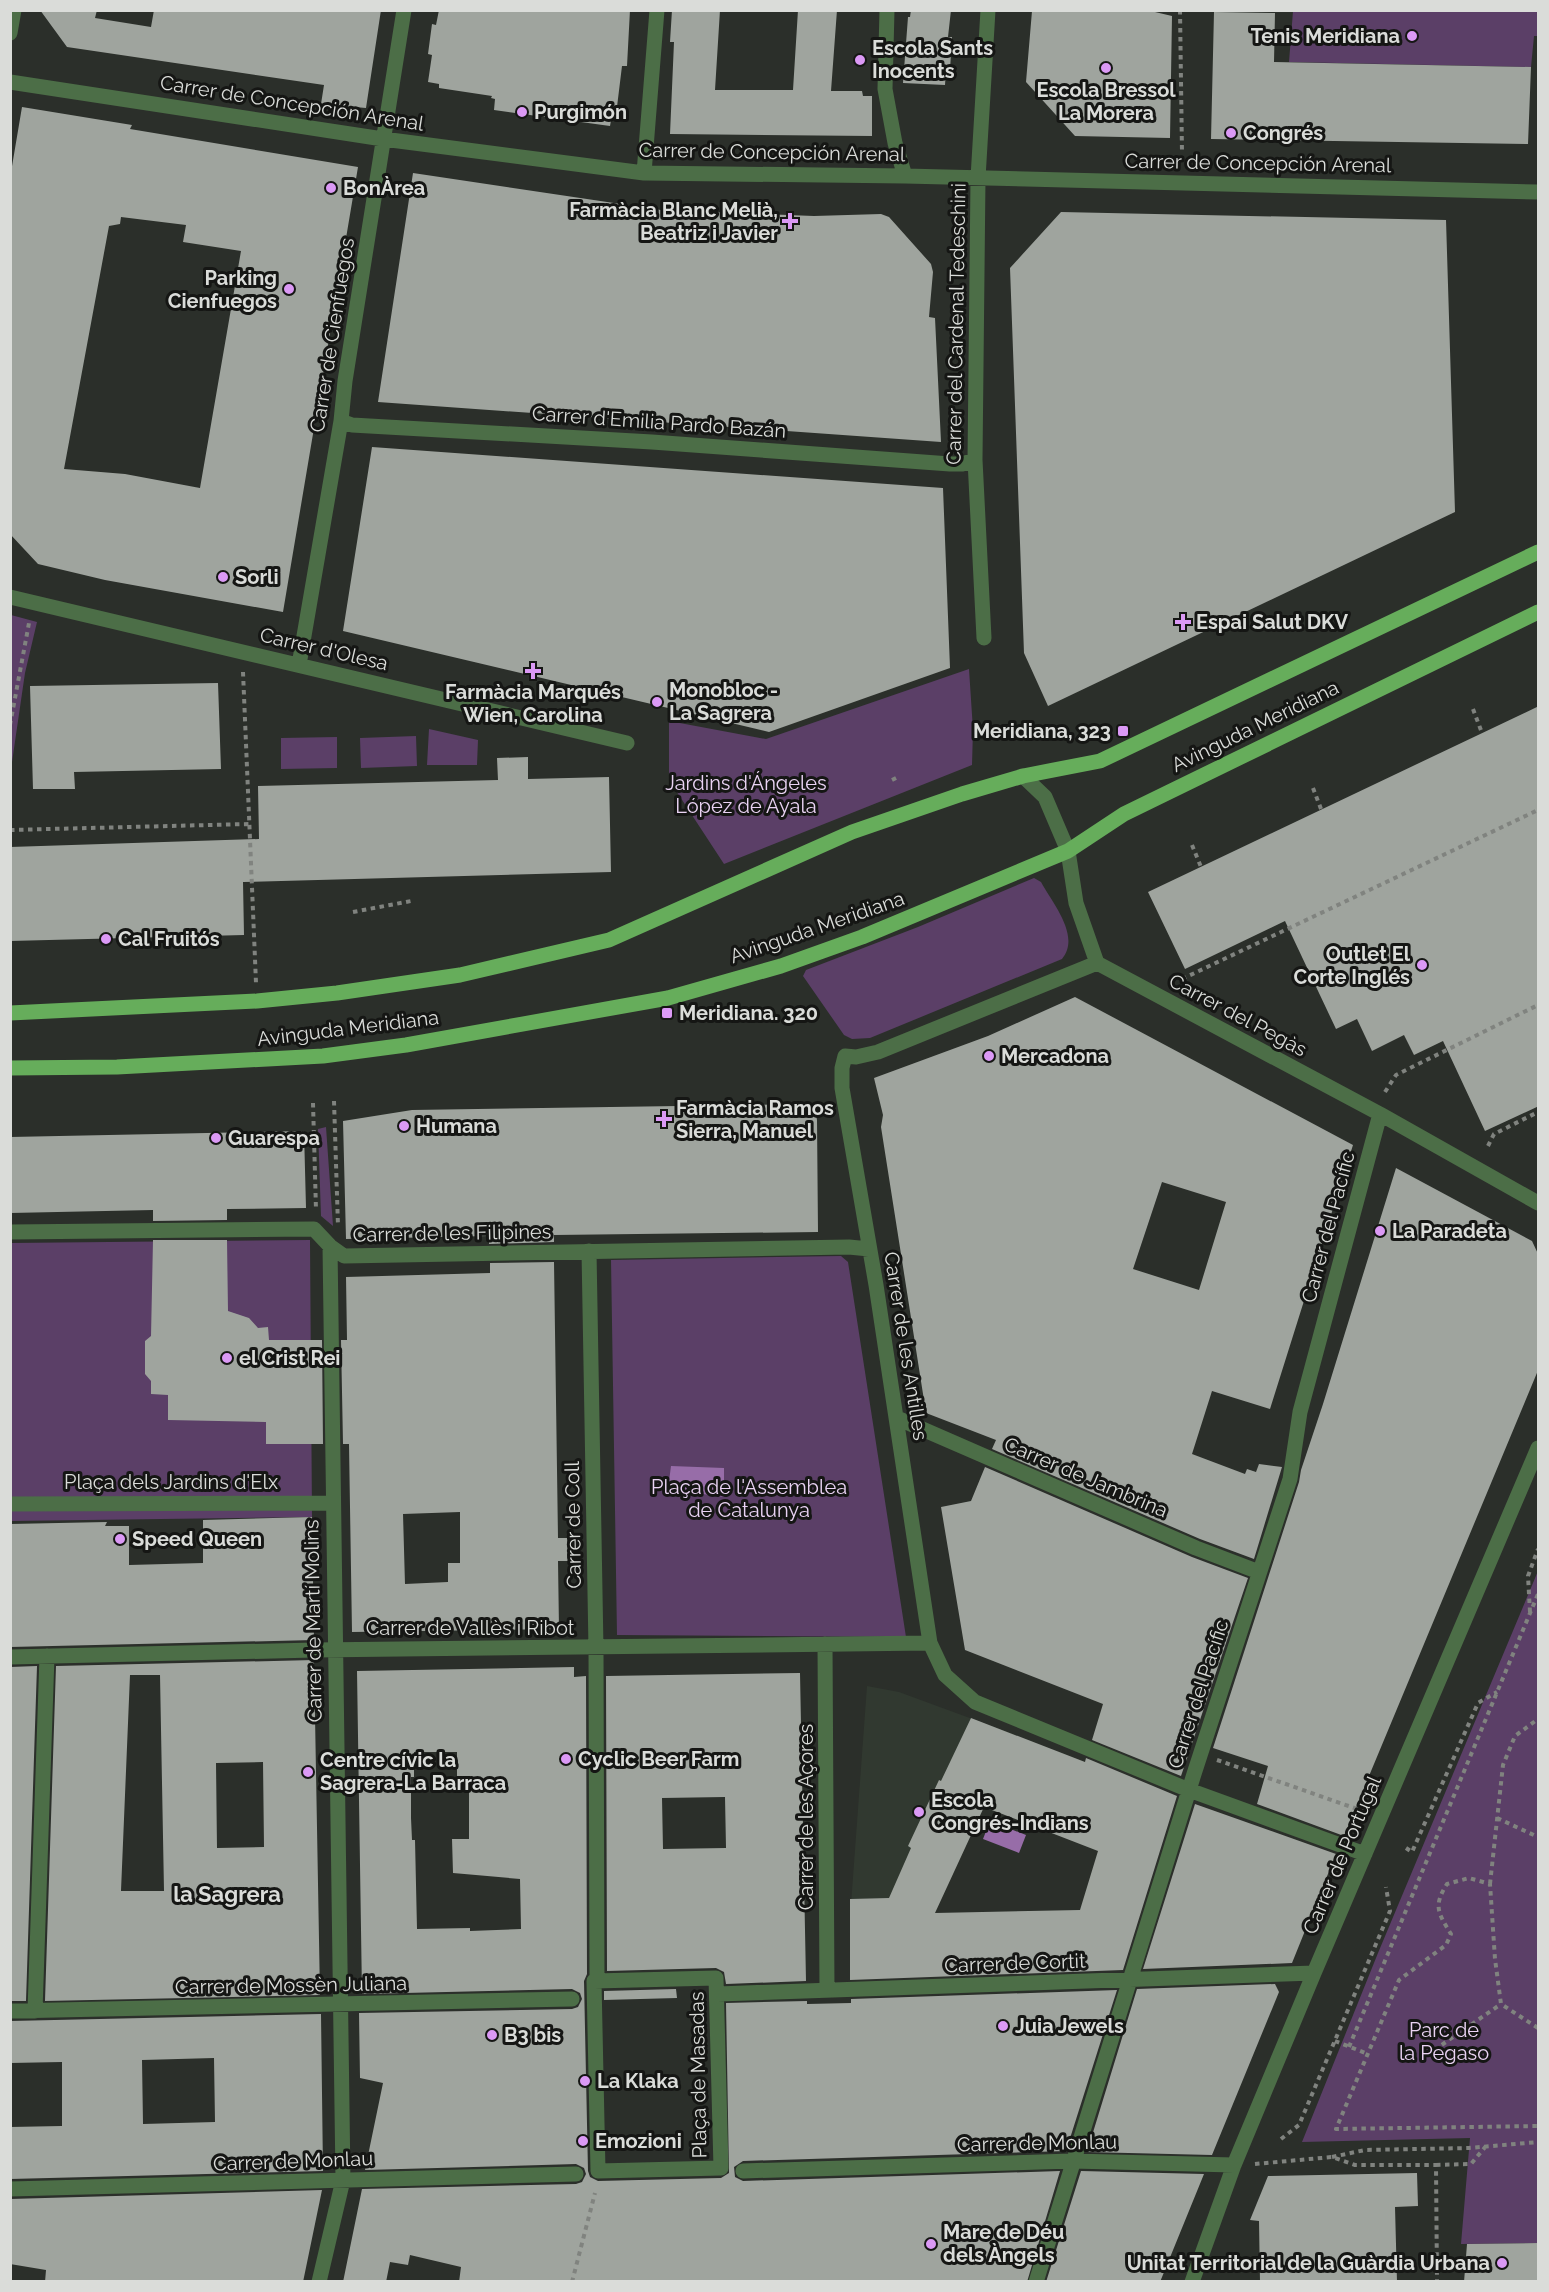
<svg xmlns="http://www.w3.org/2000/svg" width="1549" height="2292" viewBox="0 0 1549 2292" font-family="Raleway,sans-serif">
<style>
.built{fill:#313930}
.green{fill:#5b3f67}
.water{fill:#976da8}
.building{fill:#9fa49e;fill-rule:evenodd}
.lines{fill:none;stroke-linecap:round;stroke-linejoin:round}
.path{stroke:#80837f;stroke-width:4;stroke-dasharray:4.5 4.5;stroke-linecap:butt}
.minor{stroke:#4c6e47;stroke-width:15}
.major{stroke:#66ad5b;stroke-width:15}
.poi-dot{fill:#db99f5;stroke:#151614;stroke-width:2}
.labels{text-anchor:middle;stroke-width:6;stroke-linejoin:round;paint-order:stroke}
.poi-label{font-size:20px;font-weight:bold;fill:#dadcd9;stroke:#151614;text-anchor:start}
.street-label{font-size:20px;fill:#dadcd9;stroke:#151614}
.park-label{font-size:20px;fill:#ead3f4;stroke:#151614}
.quarter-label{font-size:22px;font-weight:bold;fill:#dadcd9;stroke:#151614}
</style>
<rect width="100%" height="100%" fill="#2b2f2a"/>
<!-- built -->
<path class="built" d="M867 1686 899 1692 1016 1735 917 1928 850 1918Z"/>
<!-- green -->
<path class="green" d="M1293 11H1538V36H1534L1531 67 1289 62Z
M11 615 37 622 25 673 11 769Z
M969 669 973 730 972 765 724 864 669 780V721L766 739Z
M429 729 478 740 477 765H427Z
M416 736 417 766 361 768 360 738Z
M337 737V768L281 769V738Z
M1034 878 1041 882C1053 904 1081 936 1062 959L870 1038 852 1039 844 1035 803 976 806 970 918 927Z
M326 1127 333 1226 321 1216 318 1129Z
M310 1240 312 1517 11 1521V1243Z
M841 1256 848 1262 906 1637 617 1635 611 1260Z
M1538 1571V2243L1461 2244 1470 2138 1302 2142 1378 1953Z"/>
<!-- water -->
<path class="water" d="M671 1466 724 1468V1497L668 1489Z
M990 1821 1026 1835 1019 1853 983 1839Z"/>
<!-- building -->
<path class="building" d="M40 10H97L95 18 151 27 154 10H381L366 108 321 104 324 85 67 47Z
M439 10H630L627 66H622L616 115H612L610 126 494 110 495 99 491 98 492 96 439 88V84L428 82 432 55 428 54 432 24 436 25Z
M672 10H720L715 90H793L798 10H837L831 91H862L863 96H872V136L670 134 674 42H670Z
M911 10H951L948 37H952L950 70H946L945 85 903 83 908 17H910Z
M1089 10 1155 12 1172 16 1170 138 1075 136 1026 82 1032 11Z
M1214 12 1275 13 1274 62 1531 67 1528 144 1211 139Z
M22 107 132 125 130 129 358 167 283 612 105 580 38 564 10 534V178ZM121 217 186 225 183 242 241 251 200 488 125 474 64 469 109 226 120 224Z
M413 173 661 210 814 216 881 214 889 217 931 264 933 272 929 317 935 318 941 442 378 402Z
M1061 212 1446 220 1455 512 1048 706 1024 653 1010 268Z
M372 447 943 488 950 668 769 732 343 631Z
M218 683 221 769 74 772 75 789H33L30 686Z
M1539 706V1106L1485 1131 1443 1041 1414 1055 1404 1035 1372 1051 1357 1019 1336 1029 1285 921 1185 969 1148 892Z
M528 757V779L609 777 611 872 243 882 244 935 10 941V847L259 839 258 786 498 780 497 758Z
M1075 997 1353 1145 1270 1409 1212 1391 1192 1454 1245 1474 1247 1469 1256 1472 1259 1464 1282 1467 1254 1559 1200 1539 992 1449 996 1440 926 1413 881 1127 883 1115 874 1078 988 1036ZM1162 1182 1226 1202 1199 1290 1133 1269Z
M814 1104 817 1120 818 1232 554 1235V1242L489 1244V1236L346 1239 343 1121 412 1110Z
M304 1131 306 1208 227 1209V1220L153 1221V1210L10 1213V1137Z
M1396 1168 1532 1241 1539 1256V1368L1344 1836 1257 1804 1268 1766 1213 1748 1299 1482 1301 1470 1323 1404Z
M153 1240H227L228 1311 249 1318 258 1328 268 1327 269 1340H322L323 1444H266V1422L168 1420V1395L151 1394V1381L145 1374V1341L151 1336Z
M554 1262 558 1538H567L568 1561H558L559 1629 352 1632 349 1444H343L341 1340H347L346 1277 490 1273V1263ZM460 1512V1563H448V1582L405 1584 403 1514Z
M985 1467 1192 1557 1248 1578 1181 1776 1092 1740 1103 1704 965 1650 941 1507 971 1501Z
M312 1517 314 1640 10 1647V1524L107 1522 105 1526H129V1565L203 1563V1520Z
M314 1660 320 1995 45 2001 56 1666ZM130 1675H160L164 1891H121ZM263 1762 264 1847 217 1848 216 1763Z
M37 1666 26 2001H10V1667Z
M574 1667V1677L586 1676 587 1974 584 1981 588 2171 590 2177 598 2181 721 2178 729 2173 726 2003 807 2001V2004L851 2003V1999L1117 1990 1066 2151 743 2161 734 2167 735 2177 743 2181 1060 2171 1027 2282H459L461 2267 410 2255 408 2265 390 2262 386 2282H343L362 2189 576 2184 582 2182 586 2174 584 2168 576 2164 365 2170 383 2083 360 2078 359 2013 572 2009 578 2007 582 1999 580 1993 572 1989 362 1994 357 1671ZM414 1752H457V1776H469V1839H452L453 1873 520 1879 521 1929 470 1931V1928L417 1929 415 1840H412L411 1818V1777H414Z
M800 1673 806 1981 726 1984 724 1972 716 1968 607 1971 606 1676ZM725 1797 726 1848 663 1849 662 1798Z
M971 1718 1085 1762 1086 1758 1177 1796 1123 1970 850 1980V1899L889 1898 911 1848 908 1846 939 1780 941 1781ZM984 1807 1098 1851 1080 1910 935 1913Z
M1195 1804 1336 1854 1292 1963 1143 1969Z
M1275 1984 1279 1992 1212 2155 1087 2152 1137 1989Z
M676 1989 677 1998 604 2000V1991Z
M321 2014 323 2171 10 2179V2127L62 2126V2062L10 2063V2021ZM214 2058 215 2122 143 2124 142 2060Z
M1081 2171 1204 2174 1160 2282H1046Z
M1417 2173 1418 2206 1395 2207 1397 2282H1260L1259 2221 1250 2220 1268 2176Z
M322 2190 303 2282H45L46 2270 10 2264V2199Z
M1539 2243V2282H1464L1467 2244Z"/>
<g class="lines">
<!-- path -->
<path class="path" d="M1180 10 1182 153
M243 672 256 983
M1473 709 1482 733
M10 725 29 623
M892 780 900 776
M1313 788 1321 809
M10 830 249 824
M1192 845 1201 867
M353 912 411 901
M1182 979 1538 810
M1385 1092 1396 1075 1538 1005
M334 1101 338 1226
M313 1103 316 1210
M1488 1146 1494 1134 1538 1112
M1530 1612 1528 1576 1538 1549
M1217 1760 1363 1811
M1497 1818 1538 1837
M1406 1848 1412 1852 1478 1703 1497 1692
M1490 1884 1503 1765 1515 1736 1538 1719
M1538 2028 1501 2004 1495 1959 1490 1884 1469 1878 1447 1884C1433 1906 1438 1913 1451 1934L1446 1945 1399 1980 1336 2129 1538 2126
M1335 2041 1368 2054
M1349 2047 1538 1594
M1427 2055 1501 2004
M1281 2139 1299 2125 1390 1911 1386 1887
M1332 2157 1365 2150 1469 2148 1538 2142
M1255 2164 1332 2157 1355 2165H1436L1437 2282
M1436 2165 1471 2164 1486 2146
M572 2282 595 2193"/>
<!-- minor -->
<path class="minor" d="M887 10 885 89 895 143 905 176
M10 33 14 10
M10 82 383 139 644 173 905 176 1538 192
M644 173 657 10
M341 421 352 425 652 442 950 464H962L975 460
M10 597 627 743
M984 638 975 460 978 178 988 10
M299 665 341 421 345 381 404 10
M1023 776 1045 797 1068 851 1076 903 1097 963 1380 1114 1538 1203
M1097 963 878 1052 856 1057 845 1056 842 1068V1088L876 1285 930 1643 945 1675 975 1702 1189 1790 1365 1854
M10 1232 314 1229 330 1246 344 1256 849 1247 869 1249
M589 1251 596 1649 597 1978
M897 1418 1196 1548 1259 1572
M10 1504 332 1503
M825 1644 827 1990
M10 1657 314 1650 930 1643
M716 1978 721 2168 598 2171 594 1981Z
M718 1994 1314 1973
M10 2011 572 1999
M35 2011 47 1656
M743 2171 1072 2161 1234 2165
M10 2189 576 2174
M319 2282 343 2180 330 1246
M1036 2282 1194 1774 1290 1479 1300 1412 1380 1114
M1192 2282 1234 2165 1314 1973 1538 1448"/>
<!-- major -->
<path class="major" d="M10 1013 257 1001 337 993 460 975 609 940 852 832 962 794 1023 776 1100 761 1538 552
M10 1068 117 1067 323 1056 406 1045 668 998 781 966 862 937 1068 851 1124 814 1538 612"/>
</g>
<!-- markers -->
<g class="poi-dot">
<circle cx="1412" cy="36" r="6"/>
<circle cx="860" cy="60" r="6"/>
<circle cx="1106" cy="68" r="6"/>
<circle cx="522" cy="112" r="6"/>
<circle cx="1231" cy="133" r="6"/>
<circle cx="331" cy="188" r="6"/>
<path d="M787 212h6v6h6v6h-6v6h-6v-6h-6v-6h6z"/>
<circle cx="289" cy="289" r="6"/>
<circle cx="223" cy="577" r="6"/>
<path d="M1180 613h6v6h6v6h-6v6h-6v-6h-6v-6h6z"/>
<path d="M530 662h6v6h6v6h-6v6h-6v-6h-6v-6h6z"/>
<circle cx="657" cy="702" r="6"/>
<rect x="1117" y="725" width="12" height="12" rx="3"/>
<circle cx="106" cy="939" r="6"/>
<circle cx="1422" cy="965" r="6"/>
<rect x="661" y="1007" width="12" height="12" rx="3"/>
<circle cx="989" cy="1056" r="6"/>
<path d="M661 1110h6v6h6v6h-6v6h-6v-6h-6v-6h6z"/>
<circle cx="404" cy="1126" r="6"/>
<circle cx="216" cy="1138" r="6"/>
<circle cx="1380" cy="1231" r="6"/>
<circle cx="227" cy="1358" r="6"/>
<circle cx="120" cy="1539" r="6"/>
<circle cx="566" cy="1759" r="6"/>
<circle cx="308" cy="1772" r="6"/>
<circle cx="919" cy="1812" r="6"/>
<circle cx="1003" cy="2026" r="6"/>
<circle cx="492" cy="2035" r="6"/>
<circle cx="585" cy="2081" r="6"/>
<circle cx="583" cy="2141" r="6"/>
<circle cx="931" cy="2244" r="6"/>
<circle cx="1502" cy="2263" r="6"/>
</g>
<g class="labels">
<!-- poi labels -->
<g class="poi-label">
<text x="1400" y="43" text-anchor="end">Tenis Meridiana</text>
<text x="872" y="55">Escola Sants<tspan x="872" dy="23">Inocents</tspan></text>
<text x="1106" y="97" text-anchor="middle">Escola Bressol<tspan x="1106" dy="23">La Morera</tspan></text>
<text x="534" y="119">Purgimón</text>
<text x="1243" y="140">Congrés</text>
<text x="343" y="195">BonÀrea</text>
<text x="778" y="217" text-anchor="end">Farmàcia Blanc Melià,<tspan x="778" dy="23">Beatriz i Javier</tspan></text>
<text x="277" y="285" text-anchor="end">Parking<tspan x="277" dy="23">Cienfuegos</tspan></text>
<text x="235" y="584">Sorli</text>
<text x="1196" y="629">Espai Salut DKV</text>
<text x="669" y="697">Monobloc -<tspan x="669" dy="23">La Sagrera</tspan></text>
<text x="533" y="699" text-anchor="middle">Farmàcia Marqués<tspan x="533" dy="23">Wien, Carolina</tspan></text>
<text x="1111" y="738" text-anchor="end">Meridiana, 323</text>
<text x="118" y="946">Cal Fruitós</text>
<text x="1410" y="961" text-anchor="end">Outlet El<tspan x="1410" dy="23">Corte Inglés</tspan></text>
<text x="679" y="1020">Meridiana. 320</text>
<text x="1001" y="1063">Mercadona</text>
<text x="676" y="1115">Farmàcia Ramos<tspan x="676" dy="23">Sierra, Manuel</tspan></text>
<text x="416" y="1133">Humana</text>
<text x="228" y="1145">Guarespa</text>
<text x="1392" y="1238">La Paradeta</text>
<text x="239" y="1365">el Crist Rei</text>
<text x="132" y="1546">Speed Queen</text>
<text x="578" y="1766">Cyclic Beer Farm</text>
<text x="320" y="1767">Centre cívic la<tspan x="320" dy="23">Sagrera-La Barraca</tspan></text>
<text x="931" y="1807">Escola<tspan x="931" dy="23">Congrés-Indians</tspan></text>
<text x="1015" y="2033">Juia Jewels</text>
<text x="504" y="2042">B3 bis</text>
<text x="597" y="2088">La Klaka</text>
<text x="595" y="2148">Emozioni</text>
<text x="943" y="2239">Mare de Déu<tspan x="943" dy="23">dels Àngels</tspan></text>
<text x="1490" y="2270" text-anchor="end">Unitat Territorial de la Guàrdia Urbana</text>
</g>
<!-- street labels -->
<g class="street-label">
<text transform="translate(292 103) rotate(9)" y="7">Carrer de Concepción Arenal</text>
<text transform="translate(772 152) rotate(1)" y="7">Carrer de Concepción Arenal</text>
<text transform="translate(1258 163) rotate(1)" y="7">Carrer de Concepción Arenal</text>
<text transform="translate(956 324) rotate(-89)" y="7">Carrer del Cardenal Tedeschini</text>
<text transform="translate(332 335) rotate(-81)" y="7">Carrer de Cienfuegos</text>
<text transform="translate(659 422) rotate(4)" y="7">Carrer d'Emilia Pardo Bazán</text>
<text transform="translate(324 649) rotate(13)" y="7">Carrer d'Olesa</text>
<text transform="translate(1255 726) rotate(-26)" y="7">Avinguda Meridiana</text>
<text transform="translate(817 927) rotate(-19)" y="7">Avinguda Meridiana</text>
<text transform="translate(1238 1015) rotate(28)" y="7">Carrer del Pegàs</text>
<text transform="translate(348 1028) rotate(-7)" y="7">Avinguda Meridiana</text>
<text transform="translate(1328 1227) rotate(-75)" y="7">Carrer del Pacífic</text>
<text transform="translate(452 1233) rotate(-1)" y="7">Carrer de les Filipines</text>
<text transform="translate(906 1346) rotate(81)" y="7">Carrer de les Antilles</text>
<text transform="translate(1086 1477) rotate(23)" y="7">Carrer de Jambrina</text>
<text x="171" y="1489">Plaça dels Jardins d'Elx</text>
<text transform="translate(573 1525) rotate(-91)" y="7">Carrer de Coll</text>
<text transform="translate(313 1621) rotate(-91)" y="7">Carrer de Martí Molins</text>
<text x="470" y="1635">Carrer de Vallès i Ribot</text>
<text transform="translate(1198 1694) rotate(-72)" y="7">Carrer del Pacífic</text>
<text transform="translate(806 1817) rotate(-90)" y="7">Carrer de les Açores</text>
<text transform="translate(1342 1855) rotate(-67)" y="7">Carrer de Portugal</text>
<text transform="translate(1015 1963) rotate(-2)" y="7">Carrer de Cortit</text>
<text transform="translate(291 1985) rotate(-1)" y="7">Carrer de Mossèn Juliana</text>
<text transform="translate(698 2075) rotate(-91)" y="7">Plaça de Masadas</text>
<text transform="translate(1037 2143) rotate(-1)" y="7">Carrer de Monlau</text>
<text transform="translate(293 2161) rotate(-2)" y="7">Carrer de Monlau</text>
</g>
<!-- park labels -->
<g class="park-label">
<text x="746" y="790">Jardins d'Ángeles<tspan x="746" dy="23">López de Ayala</tspan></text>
<text x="749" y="1494">Plaça de l'Assemblea<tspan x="749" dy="23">de Catalunya</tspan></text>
<text x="1444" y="2037">Parc de<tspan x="1444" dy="23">la Pegaso</tspan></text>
</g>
<!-- quarter labels -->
<g class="quarter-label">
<text x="227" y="1902">la Sagrera</text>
</g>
</g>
<!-- border -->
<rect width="1549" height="2292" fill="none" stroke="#dadcd9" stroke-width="24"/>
</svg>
